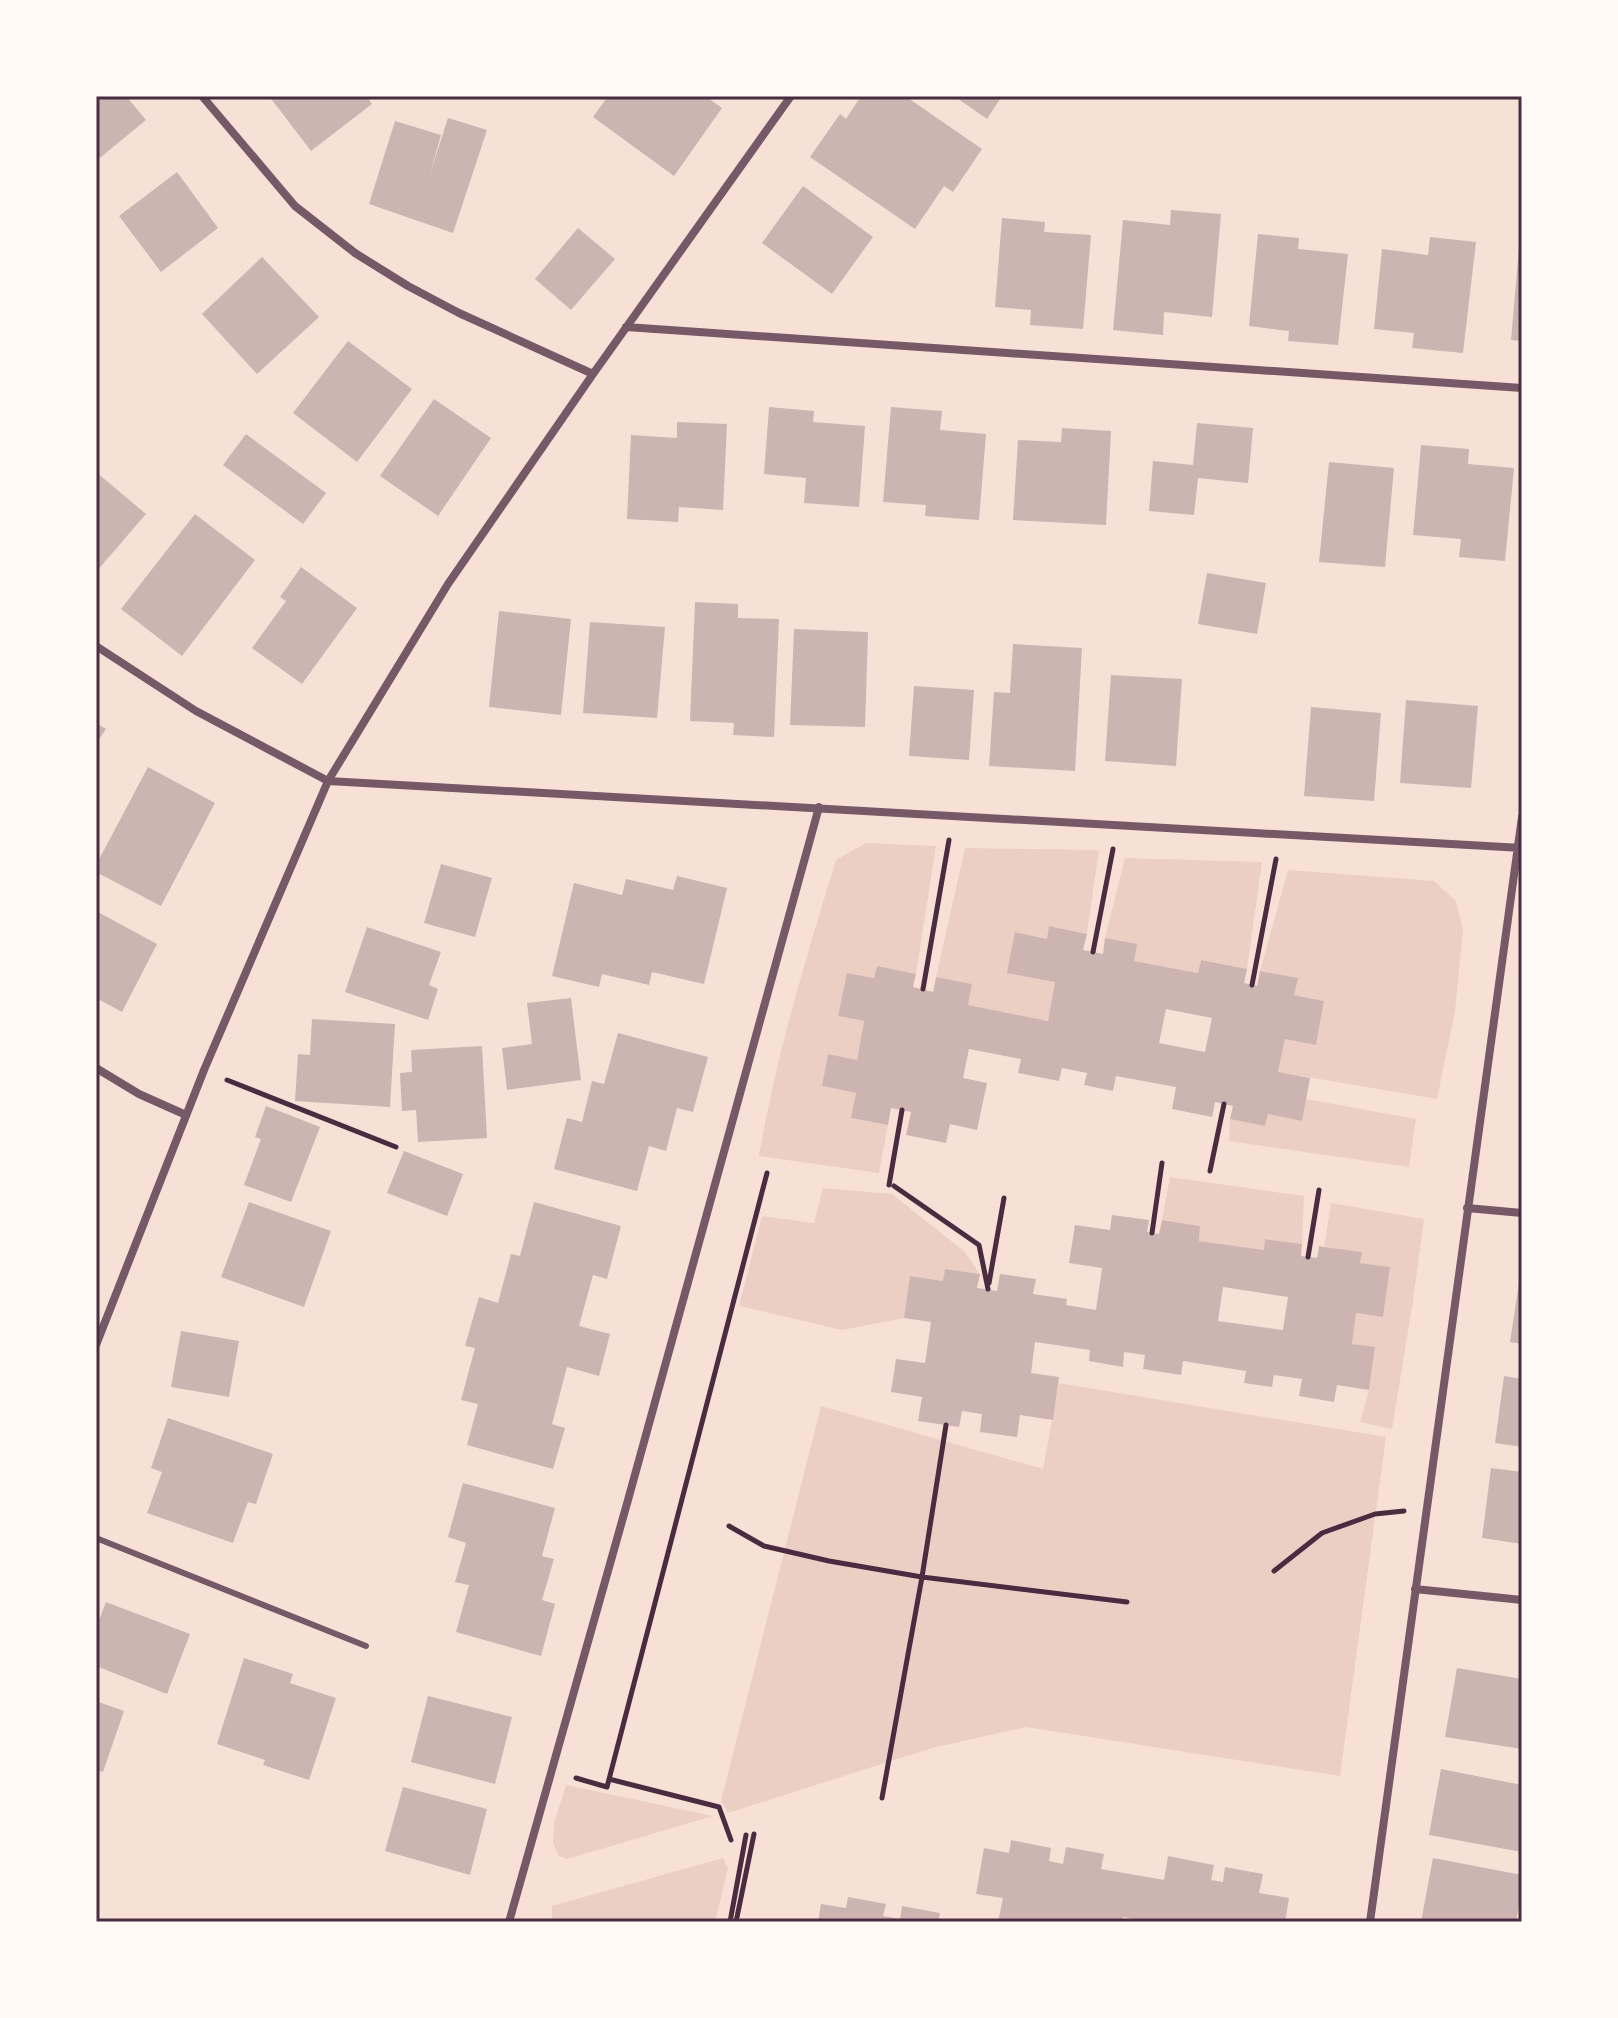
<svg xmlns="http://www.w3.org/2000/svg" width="1618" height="2018" viewBox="0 0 1618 2018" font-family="Commissioner,sans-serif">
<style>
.green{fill:#ebcfc5}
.building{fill:#ccb4b1;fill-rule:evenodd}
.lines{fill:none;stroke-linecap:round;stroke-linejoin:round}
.path{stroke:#4a2c40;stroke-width:5}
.service{stroke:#755966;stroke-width:6}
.minor{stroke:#755966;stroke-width:8}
.neatline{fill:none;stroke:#4a2c40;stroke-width:3}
</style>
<rect width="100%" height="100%" fill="#f7e1d7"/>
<!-- green -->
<path class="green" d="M866 843 936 846 916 974 877 966 874 978 847 973 838 1016 864 1021 857 1060 828 1054 822 1086 856 1093 851 1118 888 1125 879 1173 759 1156C776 1055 806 958 836 860Z
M965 848 1099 850 1087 934 1050 926 1047 939 1016 932 1055 982 1048 1021 968 1005 972 984 936 977Z
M1125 858 1262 862 1247 969 1201 960 1198 973 1134 961 1136 944 1105 938Z
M1288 870 1434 881 1456 901 1463 930 1455 1011 1437 1099 1278 1072 1285 1039 1316 1045 1324 1001 1294 995 1297 978 1260 971Z
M1306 1099 1416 1119 1409 1167 1229 1141 1230 1119 1265 1126 1268 1114 1301 1121Z
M1170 1177 1304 1196 1302 1244 1266 1239 1264 1250 1199 1241 1200 1226 1162 1220Z
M823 1188 892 1194 965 1252 980 1274 945 1269 943 1281 911 1276 904 1318 842 1330 739 1306 762 1216 814 1223Z
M1331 1203 1424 1219 1413 1301 1392 1429 1360 1422 1369 1390 1375 1348 1352 1344 1356 1313 1383 1317 1390 1267 1360 1263 1361 1252 1324 1247Z
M1059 1383 1386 1437 1340 1776 1026 1727 932 1748 728 1813 721 1801 821 1406 1043 1469Z
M566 1785 713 1816 567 1859 559 1856 553 1843 554 1823Z
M723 1858 728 1868 715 1922H552V1906Z"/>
<!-- building -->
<path class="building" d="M96 96H126L146 120 96 161Z
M269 96H366L372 104 311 151Z
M608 96H705L722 108 674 176 593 117Z
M861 96H905L982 149 953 192 944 186 915 229 810 157 840 114 846 119Z
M954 96H1002L987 119Z
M448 118 487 130 453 233 369 204 395 121 441 135 430 174Z
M177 172 218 228 161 272 119 216Z
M803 186 873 237 832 294 762 243Z
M1171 210 1221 214 1212 317 1164 312 1163 335 1113 330 1123 220 1170 225Z
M1002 218 1045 222 1044 232 1091 235 1083 329 1030 325 1031 310 995 307Z
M578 228 615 259 571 310 535 279Z
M1258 234 1299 238 1298 249 1348 254 1338 345 1288 341 1289 331 1249 326Z
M1430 237 1476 242 1463 353 1412 348 1414 333 1374 329 1382 249 1428 255Z
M1519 248 1522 249V341L1511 340Z
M262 257 319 317 257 374 202 314Z
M348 341 412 389 357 462 293 413Z
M434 399 491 438 438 516 380 476Z
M769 407 814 411 813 422 865 426 859 507 804 503 806 478 764 474Z
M891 407 942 411 940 430 986 434 979 520 925 516 926 505 883 502Z
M677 422 727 424 723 510 679 507 678 522 627 519 631 435 677 438Z
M1197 423 1253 428 1248 483 1198 478 1194 515 1149 511 1153 461 1193 465Z
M1062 428 1111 431 1106 525 1013 520 1018 440 1061 442Z
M246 434 326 493 303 524 223 465Z
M1421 445 1469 449 1468 464 1514 468 1505 561 1459 557 1461 539 1413 535Z
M1329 462 1394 468 1385 567 1319 562Z
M96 472 146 514 96 572Z
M195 514 255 560 182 656 121 609Z
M301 567 357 608 302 684 252 648 286 601 280 597Z
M1207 573 1266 583 1257 634 1198 624Z
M695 602 738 604V618L779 619 774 737 733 735 734 723 690 721Z
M499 611 571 619 561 715 489 707Z
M590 622 665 627 657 718 583 713Z
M794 629 868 632 865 727 790 725Z
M1013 644 1082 648 1075 771 989 766 994 692 1010 693Z
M1111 675 1182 679 1176 766 1105 761Z
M914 686 974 690 969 760 909 756Z
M1406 700 1478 706 1471 788 1400 783Z
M1311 707 1381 713 1374 801 1304 796Z
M96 723 106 729 96 744Z
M148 767 215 803 161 906 96 872V865Z
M441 864 492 878 475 937 424 923Z
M677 876 727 888 704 984 652 972 649 985 602 974 599 987 552 976 574 883 622 895 626 879 673 890Z
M96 911 157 944 122 1012 96 998Z
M1049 926 1087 934 1083 950 1103 954 1105 938 1137 944 1134 961 1198 973 1201 960 1247 969 1244 983 1257 986 1260 971 1298 978 1294 995 1324 1001 1316 1045 1285 1039 1278 1072 1310 1078 1302 1121 1268 1114 1265 1126 1230 1119 1233 1106 1215 1102 1212 1117 1172 1109 1176 1087 1116 1076 1113 1091 1084 1085 1087 1073 1062 1068 1059 1081 1018 1073 1021 1059 969 1049 963 1078 987 1083 977 1130 950 1124 946 1143 906 1135 911 1112 891 1108 888 1125 851 1118 856 1093 822 1086 828 1054 857 1060 864 1021 838 1016 847 973 874 978 877 966 916 974 913 987 933 992 936 977 972 984 968 1005 1048 1021 1055 982 1007 973 1015 932 1047 939ZM1166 1009 1212 1018 1205 1052 1159 1043Z
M367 927 441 952 429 985 438 989 428 1020 345 992Z
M571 998 581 1080 507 1090 502 1048 532 1044 527 1003Z
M312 1019 395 1024 390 1107 295 1101 298 1054 310 1055Z
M618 1033 708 1057 693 1112 677 1108 666 1151 649 1146 637 1191 554 1169 567 1118 582 1122 592 1081 604 1084Z
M482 1046 487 1138 418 1142 416 1110 402 1111 400 1073 412 1072 411 1050Z
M266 1106 320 1127 291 1202 244 1185 261 1139 255 1137Z
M404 1151 463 1174 447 1216 387 1193Z
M249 1202 331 1231 304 1307 221 1277Z
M534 1202 621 1226 607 1279 593 1275 579 1326 610 1334 599 1376 567 1367 552 1424 565 1428 553 1469 467 1445 478 1404 461 1400 475 1348 465 1346 479 1297 498 1303 511 1254 520 1256Z
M1112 1215 1149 1220 1147 1232 1159 1234 1162 1220 1200 1226 1199 1241 1264 1250 1265 1239 1302 1244 1301 1256 1317 1258 1319 1246 1324 1247 1362 1252 1360 1263 1390 1267 1383 1317 1356 1313 1352 1344 1375 1347 1369 1390 1337 1385 1334 1402 1299 1396 1302 1379 1274 1375 1272 1387 1244 1383 1246 1371 1183 1361 1181 1375 1143 1369 1145 1355 1124 1352 1123 1367 1089 1361 1090 1350 1035 1342 1031 1373 1059 1377 1053 1420 1020 1415 1017 1437 980 1432 982 1414 962 1411 959 1427 918 1421 922 1397 891 1392 896 1359 925 1363 931 1322 904 1318 910 1276 943 1281 945 1269 980 1274 977 1288 997 1291 1000 1274 1036 1279 1033 1294 1067 1299 1066 1305 1096 1310 1102 1268 1069 1263 1075 1225 1110 1230ZM1223 1287 1288 1297 1283 1330 1218 1321Z
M1520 1276H1522V1344L1510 1342Z
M181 1331 239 1341 229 1397 171 1387Z
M1504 1376 1522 1379V1447L1495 1443Z
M168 1418 273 1454 256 1504 248 1502 233 1543 147 1513 162 1472 151 1468Z
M1491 1468 1522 1472V1544L1482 1538Z
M463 1483 555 1508 542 1556 554 1559 542 1600 555 1604 541 1656 456 1632 469 1585 455 1582 466 1543 448 1537Z
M106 1602 190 1634 167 1694 96 1666V1628Z
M244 1658 293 1674 290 1683 336 1698 309 1780 263 1765 265 1760 217 1744Z
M1457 1668 1522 1679V1749L1445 1737Z
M428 1696 512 1717 495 1784 411 1762Z
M96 1701 124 1711 103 1772 96 1770Z
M1441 1769 1522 1785V1852L1429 1835Z
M403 1787 487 1809 470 1875 385 1851Z
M1011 1840 1051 1848 1049 1861 1063 1864 1066 1847 1104 1854 1101 1869 1164 1880 1168 1856 1214 1865 1211 1880 1223 1882 1225 1867 1263 1874 1259 1893 1289 1898 1285 1922H1150L1123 1917 1122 1922H998L1003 1898 976 1894 984 1848 1009 1853Z
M1433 1858 1522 1875V1888L1516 1922H1421Z
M848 1897 886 1904 883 1916 900 1919 902 1906 940 1913 938 1922H818L821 1904 846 1908Z"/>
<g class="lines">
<!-- path -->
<path class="path" d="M1093 952 1113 849
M1252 985 1276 859
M923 989 949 840
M227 1080 396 1147
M1210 1171 1224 1104
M889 1185 902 1110
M894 1186 979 1245 988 1289
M1152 1233 1162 1163
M1308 1257 1319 1190
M989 1283 1004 1198
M729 1526 764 1546 829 1561 922 1577 1127 1602
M1274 1571 1322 1533 1375 1514 1404 1511
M576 1778 607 1787 767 1173
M609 1779 719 1807 731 1840
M882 1798 922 1577 946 1425
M730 1922 746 1835
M736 1922 754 1834"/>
<!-- service -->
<path class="service" d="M96 1538 366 1646"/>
<!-- minor -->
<path class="minor" d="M202 96 295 206 355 253 408 286 459 313 593 374
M626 327 1522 388
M96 646 196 711 328 781 1522 848
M96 1068 139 1094 186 1115
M1467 1208 1522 1213
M96 1345 204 1070 328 781 448 584 593 374 791 96
M1415 1589 1522 1600
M509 1922 628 1500 819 807
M1370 1922 1522 817"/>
</g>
<!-- border -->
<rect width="1618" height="2018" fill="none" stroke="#fffaf5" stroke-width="196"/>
<rect x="98" y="98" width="1422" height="1822" class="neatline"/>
</svg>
